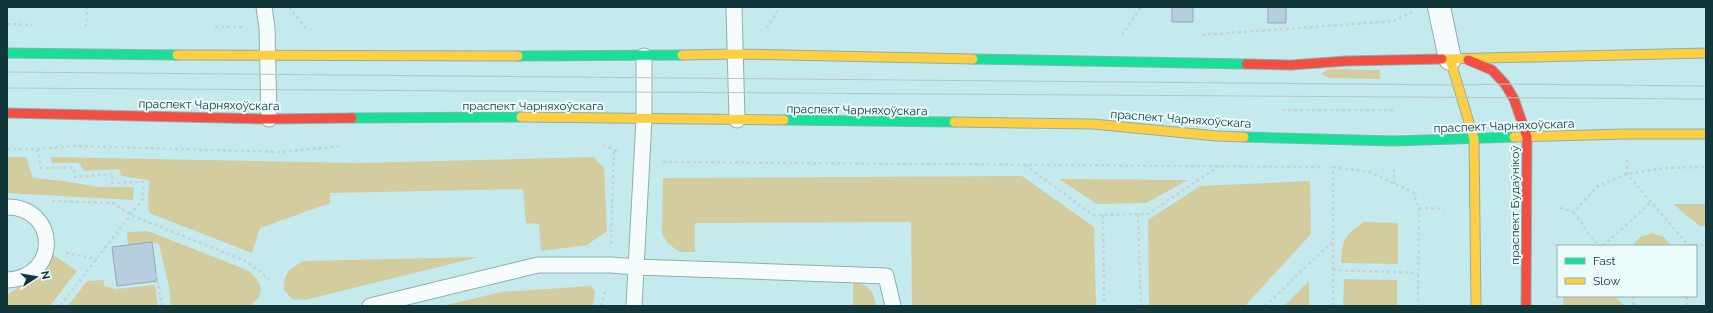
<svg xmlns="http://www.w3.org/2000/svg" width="1713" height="313" viewBox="0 0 1713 313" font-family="Raleway,sans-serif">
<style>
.green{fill:#d3cc9f}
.building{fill:#b6cedf;stroke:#92a7b3}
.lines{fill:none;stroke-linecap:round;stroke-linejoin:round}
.lane-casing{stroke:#8dafb2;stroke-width:17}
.street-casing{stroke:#8dafb2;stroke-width:24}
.fast-casing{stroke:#8dafb2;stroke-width:11}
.slow-casing{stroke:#8dafb2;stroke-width:11}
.jam-casing{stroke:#8dafb2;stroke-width:11}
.path{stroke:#c6d2d4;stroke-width:2.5;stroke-dasharray:3 3;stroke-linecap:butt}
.lane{stroke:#f6fcfc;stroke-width:15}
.street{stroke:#f6fcfc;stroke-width:22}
.fast{stroke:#16e098;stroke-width:9}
.slow{stroke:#ffcf43;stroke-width:9}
.jam{stroke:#f24e42;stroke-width:9}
.tram{stroke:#bac5c6;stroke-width:1}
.labels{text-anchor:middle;stroke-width:4;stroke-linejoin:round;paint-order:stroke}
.street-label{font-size:12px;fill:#11373a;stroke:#ebfbfc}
</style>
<rect width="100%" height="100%" fill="#c5eaed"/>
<!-- green -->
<path class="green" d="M1329 69 1380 70V79L1329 78 1321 74Z
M7 157H26L33 178 64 181 99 187H134L133 200 7 193Z
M51 157 357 163 594 157 604 168 607 231 587 245 541 251 539 224 526 223 523 189 330 193V203L260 228 252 253 149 213 148 198 149 180 121 176 119 169 84 171 79 163H52Z
M1022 176 1094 227 1096 306H912L911 222 695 223V252H680L668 244 662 234 663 178Z
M1059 179 1188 180 1146 203 1097 204Z
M1310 181 1311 234 1245 306H1149L1148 220 1200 186Z
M1673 204H1706V226H1700Z
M1364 222 1398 223V264L1341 263C1342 239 1345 235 1364 222Z
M148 231 247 270C261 281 268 293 250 306H171L169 287 159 244 152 242 128 245 127 232Z
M1652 233 1664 237 1671 246H1632L1640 237Z
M52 254 77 271 50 306H7V295L37 275Z
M479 257 305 300 292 299 284 290C284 272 289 269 304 261Z
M1344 279 1397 280V306H1343Z
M104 280V286L116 289 155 285 158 306H68L87 281Z
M853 281C870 287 873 288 876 306H853Z
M1309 281V306H1284Z
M591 286 595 291 593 306H442L501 292Z
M1563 296H1615L1625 306H1563Z"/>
<!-- building -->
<path class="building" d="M1172 7H1193V22H1172Z
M1268 7H1286V23H1268Z
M152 242 157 281 117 286 112 247Z"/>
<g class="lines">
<defs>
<path id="lane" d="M264 7 267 28 269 119
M734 7 737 120
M7 207C58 207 61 277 7 280
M370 306 538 265H611L636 267 886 276 893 306
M634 306 644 119V56"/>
<path id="street" d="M1439 7 1450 59"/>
<path id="fast" d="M7 53 177 55
M518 56 682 55
M973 59 1246 64
M352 118 521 117
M784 120 954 122
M1244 137 1394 141 1514 137"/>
<path id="slow" d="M177 55 518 56
M682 55 736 54 973 59
M1442 59 1706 53
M1450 59 1474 139 1476 306
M521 117 784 120
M954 122 1093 124 1217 136 1244 137
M1514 137 1626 134H1706"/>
<path id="jam" d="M1468 60 1492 70 1505 84 1514 99 1527 137 1526 306
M1246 64 1291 65 1346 61 1442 59
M7 113 269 119 352 118"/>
</defs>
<!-- lane casing -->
<use href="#lane" class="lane-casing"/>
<!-- street casing -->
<use href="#street" class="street-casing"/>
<!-- fast casing -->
<use href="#fast" class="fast-casing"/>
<!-- slow casing -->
<use href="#slow" class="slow-casing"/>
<!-- jam casing -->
<use href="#jam" class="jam-casing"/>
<!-- path -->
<path class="path" d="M289 7 307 30
M7 24 32 25
M86 27 87 7
M215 27H244
M767 28 780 7
M1122 35 1141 7
M1202 35 1394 21 1414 11
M1282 110H1394
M603 145 620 152
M7 149H37L74 146 281 152 342 146
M37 149 41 168H74L75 177 113 174 112 183 143 182V199L60 306
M1627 160V174L1688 245H1706
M663 162 1322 167
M1025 165 1093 215 1148 214 1219 166
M1333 167 1369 172 1413 192 1419 208 1418 306
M1394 184V166
M52 201 113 203 131 215 248 262 269 279
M1419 208 1444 209
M1560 208 1574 212 1598 186 1627 174 1664 168 1706 167
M1574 212 1588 233 1599 246
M1138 214 1141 306
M1103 215 1104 306
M611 244 614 148
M1603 246 1651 202
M66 253 97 259
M1333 270 1418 273
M156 274 162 306
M1633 296 1634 306
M601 306 606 288
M1265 306 1333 241
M1333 306V167
M1687 306V296"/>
<!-- lane -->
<use href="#lane" class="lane"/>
<!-- street -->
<use href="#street" class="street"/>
<!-- fast -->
<use href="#fast" class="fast"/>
<!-- slow -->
<use href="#slow" class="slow"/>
<!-- jam -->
<use href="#jam" class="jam"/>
<!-- tram -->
<path class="tram" d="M7 72 1458 85 1505 84 1706 86
M7 88 1706 99"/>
</g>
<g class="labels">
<!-- street labels -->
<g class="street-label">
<text transform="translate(209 105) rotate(1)" y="4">праспект Чарняхоўскага</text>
<text x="533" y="110">праспект Чарняхоўскага</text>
<text transform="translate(857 110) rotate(1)" y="4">праспект Чарняхоўскага</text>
<text transform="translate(1181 119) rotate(4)" y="4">праспект Чарняхоўскага</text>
<text transform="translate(1504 126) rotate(-2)" y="4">праспект Чарняхоўскага</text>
<text transform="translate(1515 205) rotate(-90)" y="4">праспект Будаўнікоў</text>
</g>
</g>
<!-- border -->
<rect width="1713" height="313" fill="none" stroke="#11373a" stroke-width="16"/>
<!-- legend -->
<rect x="1557" y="245" width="140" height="52" fill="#ebfbfc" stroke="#94adae"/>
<rect x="1565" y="258" width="20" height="6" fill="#16e098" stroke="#94adae"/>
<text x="1593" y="265" font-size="12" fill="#11373a">Fast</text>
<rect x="1565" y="278" width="20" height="6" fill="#ffcf43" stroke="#94adae"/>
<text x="1593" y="285" font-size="12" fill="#11373a">Slow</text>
<!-- north arrow -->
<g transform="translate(36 277) rotate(78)" stroke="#ebfbfc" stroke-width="3" paint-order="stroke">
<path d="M0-3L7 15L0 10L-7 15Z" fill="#11373a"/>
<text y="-6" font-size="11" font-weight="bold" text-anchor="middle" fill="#11373a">N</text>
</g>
</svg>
